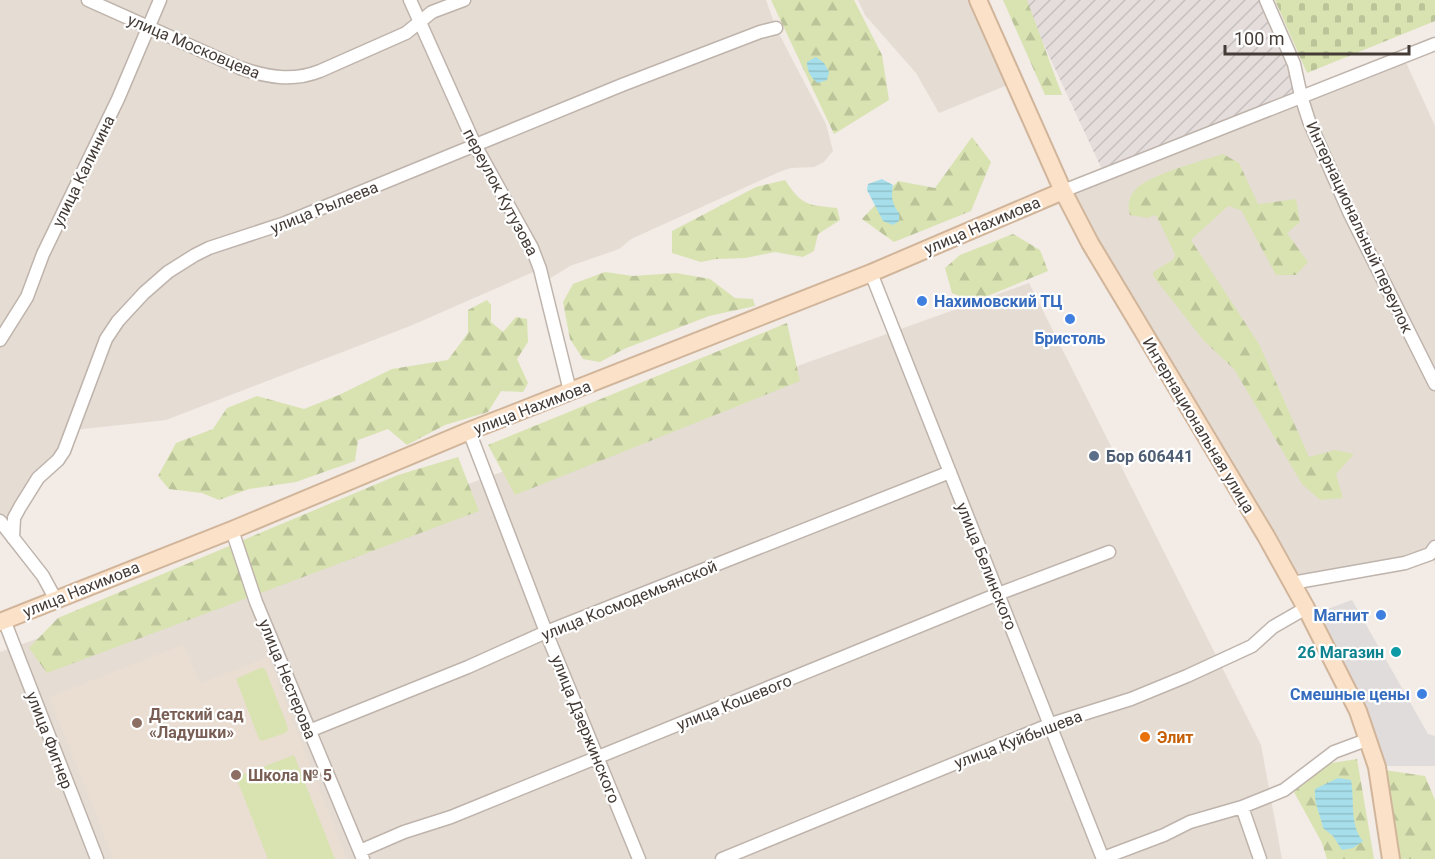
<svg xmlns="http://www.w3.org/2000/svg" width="1435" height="859" viewBox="0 0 1435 859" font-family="Roboto,sans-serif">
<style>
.residential{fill:#e5dcd4}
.industrial{fill:url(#industrial-furrows)}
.education{fill:#eaddd1}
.forest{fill:url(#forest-firs)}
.cemetery{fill:url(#cemetery-stones)}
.pitch{fill:#d9e3b1}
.parking{fill:#e0dcdb}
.water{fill:url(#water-rules)}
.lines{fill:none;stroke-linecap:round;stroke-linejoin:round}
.minor-casing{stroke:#bfb4ac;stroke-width:15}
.secondary-casing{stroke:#d1b59b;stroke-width:20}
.minor{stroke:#fff;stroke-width:12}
.secondary{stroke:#fbe1c7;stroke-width:16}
.shop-dot{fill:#3f7fe0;stroke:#fff;stroke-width:2}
.service-dot{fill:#5c6f8a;stroke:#fff;stroke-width:2}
.culture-dot{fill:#0f9aa8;stroke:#fff;stroke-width:2}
.education-dot{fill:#8d6e63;stroke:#fff;stroke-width:2}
.food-dot{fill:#e8710a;stroke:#fff;stroke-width:2}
.labels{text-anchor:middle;stroke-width:4.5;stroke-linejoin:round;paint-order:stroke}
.street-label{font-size:16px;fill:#443b36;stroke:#fff}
.shop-label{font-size:16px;font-weight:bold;fill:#366cbe;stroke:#fff;text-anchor:end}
.service-label{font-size:16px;font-weight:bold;fill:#4e5e75;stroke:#fff;text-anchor:start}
.culture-label{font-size:16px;font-weight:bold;fill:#0d838f;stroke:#fff;text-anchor:end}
.education-label{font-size:16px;font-weight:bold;fill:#785e54;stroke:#fff;text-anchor:start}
.food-label{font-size:16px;font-weight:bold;fill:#c56008;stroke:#fff;text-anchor:start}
</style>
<defs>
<pattern id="industrial-furrows" width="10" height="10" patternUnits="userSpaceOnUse" patternTransform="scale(1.5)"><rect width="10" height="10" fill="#e4dddb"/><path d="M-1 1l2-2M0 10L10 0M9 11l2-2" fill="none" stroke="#c5bfbd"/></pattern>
<pattern id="forest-firs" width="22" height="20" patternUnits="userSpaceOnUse" patternTransform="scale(1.5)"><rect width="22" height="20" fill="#d9e3b1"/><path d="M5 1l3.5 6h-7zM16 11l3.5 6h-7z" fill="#bbc499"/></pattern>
<pattern id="cemetery-stones" width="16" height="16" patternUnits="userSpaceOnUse" patternTransform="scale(1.5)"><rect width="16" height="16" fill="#d9e3b1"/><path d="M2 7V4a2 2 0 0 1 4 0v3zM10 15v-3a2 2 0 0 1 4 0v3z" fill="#bbc499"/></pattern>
<pattern id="water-rules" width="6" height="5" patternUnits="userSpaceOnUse" patternTransform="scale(1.5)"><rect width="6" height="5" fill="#a6dfeb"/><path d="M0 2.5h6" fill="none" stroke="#90c0ca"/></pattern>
</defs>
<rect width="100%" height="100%" fill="#f2ebe6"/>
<!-- residential -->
<path class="residential" d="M0 0H766L776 28 826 124 833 151 824 162 814 167 791 168 779 172 631 239 619 249 570 266 544 282 540 269 410 326 166 420 74 430 20 507 13 538 0 521Z
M858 0H978L1015 82 939 113 916 73 865 15Z
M1403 56 1435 126V564L1430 554 1292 583 1063 191Z
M1029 283 1261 745 1282 859H0V652Z"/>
<!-- industrial -->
<path class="industrial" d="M1023 0H1266L1301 96 1105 176Z"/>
<!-- education -->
<path class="education" d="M184 644 200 683 268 657 347 859H113L49 697Z"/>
<!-- forest -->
<path class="forest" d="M771 0H854L882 55 889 100 834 134Z
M1003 0H1027L1062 95H1045Z
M972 137 991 162 971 211 894 242 862 219 898 181 935 188Z
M1223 154 1239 163 1258 204 1296 199 1300 222 1287 233 1308 262 1296 275H1276L1241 210 1228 206 1191 240 1259 344 1309 457 1335 450 1354 454 1336 474 1343 498 1320 500 1302 484 1234 369 1204 341 1153 276V272L1174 259 1175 254 1157 217 1154 215 1148 218 1130 215C1127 206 1129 196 1136 189 1150 174 1202 161 1223 154Z
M785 180C802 206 808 205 837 208L840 220 818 234 814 251 803 257 775 252 745 258 716 259 701 262 672 253V231L756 187Z
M1013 234 1040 250 1048 271 973 302 952 293 945 268 960 255Z
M605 272 633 276 676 273 710 279 735 298 753 299 755 306 709 316 624 349 600 362 583 359 570 339 563 302 573 284Z
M487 300 491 305V322L503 332 516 317 527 319 528 342 517 359 528 383 523 392 501 391 488 412 445 425 407 445 388 429 358 440 355 461 296 482 249 489 219 500 202 493 169 489 158 476 176 443 213 429 227 408 257 396 304 409 339 395 392 369 448 360 468 333V310Z
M787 323 800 381 515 495 488 445Z
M458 457 479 511 47 673 29 648 58 618 398 475Z
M1357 759 1374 859H1327L1322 843 1294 792 1326 764Z
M1384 770 1425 776 1435 800V859H1396Z"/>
<!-- cemetery -->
<path class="cemetery" d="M1275 0H1435V21L1307 73Z"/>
<!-- pitch -->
<path class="pitch" d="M260 668H264L266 671 287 725 288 730 285 733 262 741 259 739 236 679Z
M294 755 335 859H268L236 777Z"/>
<!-- parking -->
<path class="parking" d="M1352 600 1428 734 1435 736V766H1383L1371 722 1314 614Z"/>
<!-- water -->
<path class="water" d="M816 57 824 63 829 72 827 80 818 83C811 78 807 71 807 62Z
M882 179 893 185C891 197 892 204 899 213V221L893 225 883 221 867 190 868 184Z
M1338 778 1351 780C1355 800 1349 825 1363 841L1353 848 1342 850 1333 836 1323 828C1320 812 1314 806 1315 789Z"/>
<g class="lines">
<defs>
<path id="minor" d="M88 0 240 68C268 77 292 82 320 71L406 33 432 12 464 0
M410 0 475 145 532 248 540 269 570 391
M1266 0 1294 64 1301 96 1309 121 1350 214 1435 384
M1063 191 1435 44
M871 273 1103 859
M0 340 27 297 43 254 118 99 160 0
M469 431 546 632 639 859
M0 521 43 576 56 600
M232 530 256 602 363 859
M13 538 14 518 20 507 38 478 58 460 64 451 106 339 118 321 144 293 168 272 195 255 209 248 285 223 622 85 760 32 776 28
M1292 583 1405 563 1430 554 1435 547
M4 620 97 859
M309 731 468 667 546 632 950 472
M1242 807 1260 859
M360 851 404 832 451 817 998 594 1109 552
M1103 858 1164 835 1190 822 1242 807 1284 790 1334 752 1369 739
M722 859 1051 724 1131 699 1187 676 1252 646 1273 627 1306 608"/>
<path id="secondary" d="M978 0 1063 191 1090 243 1266 536 1306 608 1358 711 1377 767 1391 859
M0 622 232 530 469 431 871 273 1063 191"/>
</defs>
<!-- minor casing -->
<use href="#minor" class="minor-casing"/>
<!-- secondary casing -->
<use href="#secondary" class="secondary-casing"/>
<!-- minor -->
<use href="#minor" class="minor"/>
<!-- secondary -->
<use href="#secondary" class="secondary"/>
</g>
<!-- markers -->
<g class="shop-dot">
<circle cx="922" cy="301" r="6"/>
<circle cx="1070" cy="319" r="6"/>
<circle cx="1381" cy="615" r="6"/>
<circle cx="1422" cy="694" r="6"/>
</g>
<circle class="service-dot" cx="1094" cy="456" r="6"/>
<circle class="culture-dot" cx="1396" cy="652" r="6"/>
<g class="education-dot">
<circle cx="137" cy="723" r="6"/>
<circle cx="236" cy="775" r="6"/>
</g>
<circle class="food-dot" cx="1145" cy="737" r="6"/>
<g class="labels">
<!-- street labels -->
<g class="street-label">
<text transform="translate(194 46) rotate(23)" y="6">улица Московцева</text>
<text transform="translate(83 171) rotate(-64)" y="6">улица Калинина</text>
<text transform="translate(501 192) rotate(62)" y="6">переулок Кутузова</text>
<text transform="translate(324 207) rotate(-22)" y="6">улица Рылеева</text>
<text transform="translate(982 225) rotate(-23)" y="6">улица Нахимова</text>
<text transform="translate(1360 227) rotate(65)" y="6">Интернациональный переулок</text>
<text transform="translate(532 407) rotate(-21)" y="6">улица Нахимова</text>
<text transform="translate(1199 425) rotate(59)" y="6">Интернациональная улица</text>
<text transform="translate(987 566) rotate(68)" y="6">улица Белинского</text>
<text transform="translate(81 589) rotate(-22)" y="6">улица Нахимова</text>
<text transform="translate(629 600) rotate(-22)" y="6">улица Космодемьянской</text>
<text transform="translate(288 679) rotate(68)" y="6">улица Нестерова</text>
<text transform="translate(734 702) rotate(-22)" y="6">улица Кошевого</text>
<text transform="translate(586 729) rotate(68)" y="6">улица Дзержинского</text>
<text transform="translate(1018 739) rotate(-21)" y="6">улица Куйбышева</text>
<text transform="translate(50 740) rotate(69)" y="6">улица Фигнер</text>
</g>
<!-- shop labels -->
<g class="shop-label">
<text x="934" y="307" text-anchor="start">Нахимовский ТЦ</text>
<text x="1070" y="344" text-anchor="middle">Бристоль</text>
<text x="1369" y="621">Магнит</text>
<text x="1410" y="700">Смешные цены</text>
</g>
<!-- service labels -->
<g class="service-label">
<text x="1106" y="462">Бор 606441</text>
</g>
<!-- culture labels -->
<g class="culture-label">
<text x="1384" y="658">26 Магазин</text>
</g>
<!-- education labels -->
<g class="education-label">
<text x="149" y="720">Детский сад<tspan x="149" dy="18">«Ладушки»</tspan></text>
<text x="248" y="781">Школа № 5</text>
</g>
<!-- food labels -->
<g class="food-label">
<text x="1157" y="743">Элит</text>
</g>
</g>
<!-- scale -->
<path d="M1225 45v9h184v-9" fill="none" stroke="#443b36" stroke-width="3"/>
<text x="1234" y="45" font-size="18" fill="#443b36" stroke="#ffffff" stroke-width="4.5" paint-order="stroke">100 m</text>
</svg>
